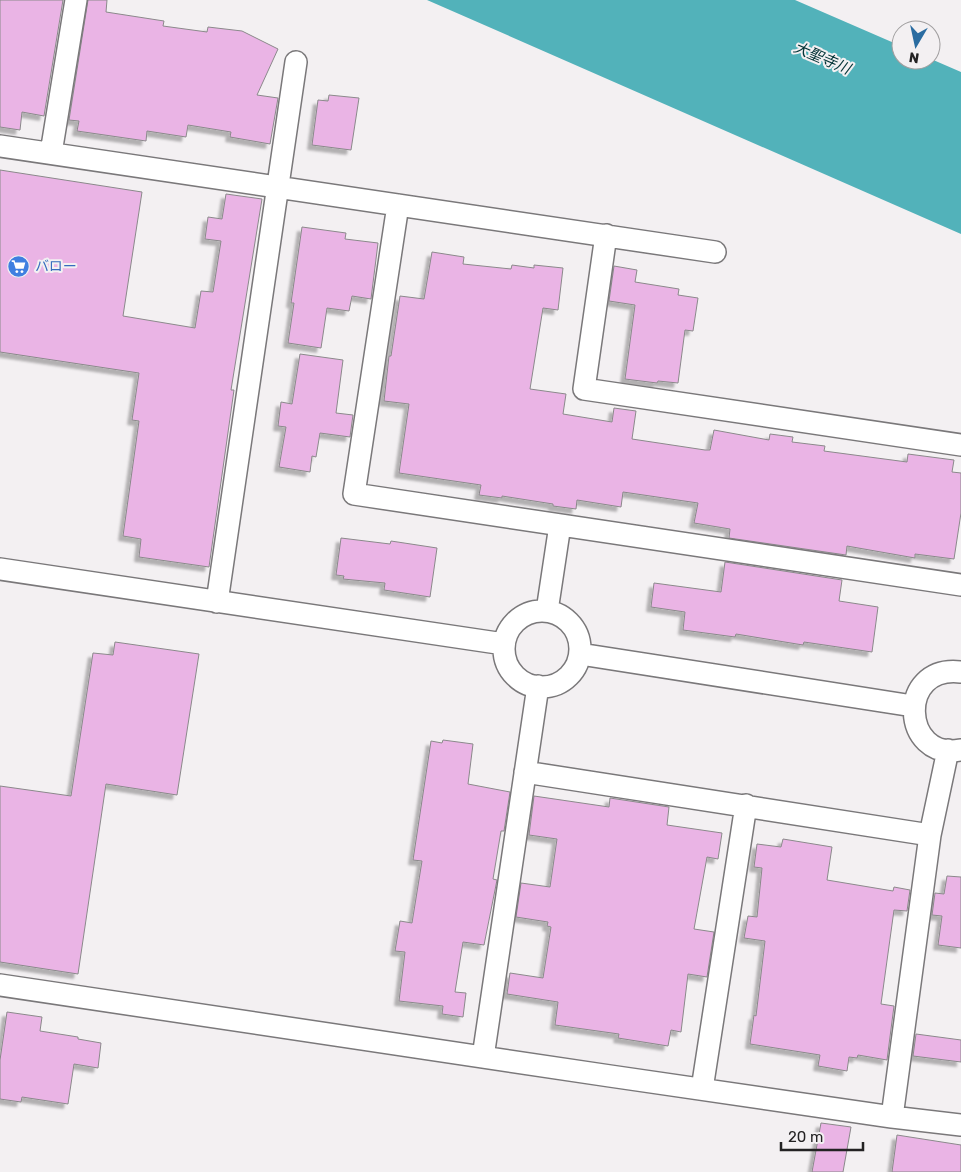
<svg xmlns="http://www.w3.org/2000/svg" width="961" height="1172" viewBox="0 0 961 1172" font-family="Rubik,'Noto Sans JP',sans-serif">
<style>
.water{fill:#52b2ba}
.building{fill:#eab4e5;stroke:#8b898b;filter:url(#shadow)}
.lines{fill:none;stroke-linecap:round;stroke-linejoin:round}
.street-casing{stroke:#7a787a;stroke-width:24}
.street{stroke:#fff;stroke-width:21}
.labels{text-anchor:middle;stroke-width:4;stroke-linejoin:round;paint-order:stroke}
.shop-label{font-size:14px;fill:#366cbe;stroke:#f3f0f2;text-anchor:start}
.water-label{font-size:15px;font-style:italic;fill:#043437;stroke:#f3f0f2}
</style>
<defs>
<filter id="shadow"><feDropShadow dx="-4.5" dy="4.5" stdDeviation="1" flood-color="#0004"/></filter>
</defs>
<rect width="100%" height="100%" fill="#f3f0f2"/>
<!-- water -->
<path class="water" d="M427 0H795L901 46V60L931 59 961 72V234Z"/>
<!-- building -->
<path class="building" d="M0 0H63L44 116 22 112 20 130 0 127Z
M88 0H107L106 12 164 21 163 26 207 32 208 27 242 31 278 49 257 95 278 98 270 144 230 137 231 132 188 125 186 137 147 131 146 141 77 131 79 121 69 120Z
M329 95 359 98 351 150 312 145 318 100 328 101Z
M0 170 142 192 123 316 195 328 201 291 213 292 221 241 205 239 208 217 222 219 226 194 262 199 231 390H234L209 567 139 557 141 539 123 536 139 421 132 420 139 373 0 352Z
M302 227 346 233 345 239 378 243 371 299 352 296 349 311 327 308 321 348 288 343 294 303H291Z
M432 252 464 257 463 264 511 269 512 265 534 268V265L563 268 558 310 543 308 530 389 566 394 563 414 612 422 614 408 636 411 632 439 705 450H710L714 430 769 440 770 434 793 437 792 442 825 446 824 451 907 462 908 454 954 460 952 472 961 473V513L954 559 915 554V558L847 546 846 555 729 538 730 529 694 523 698 503 623 492 621 507 577 500 576 509 553 506V504L502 496V498L479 495 481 485 399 473 409 404 384 401 389 356H391L400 296 424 299Z
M614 266 637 270 635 282 679 289 678 295 698 298 693 331 685 330 678 383 658 381 657 383 625 379 635 305 609 301Z
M300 354 343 360 336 413 353 415 350 437 320 433 316 457 312 456 310 472 279 467 286 427 278 426 281 402 292 404Z
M341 538 390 544 391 541 437 548 430 597 384 590 385 583 343 579 344 576 336 575Z
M725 562 842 580 839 601 878 607 872 652 804 642 803 645 736 634 735 637 683 630 685 612 651 607 654 583 721 592Z
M115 642 199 654 177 795 106 784 78 974 0 962V786L71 796 93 653 113 655Z
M443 740 473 744 468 784 510 792 504 831H501L493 879 497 880 484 945 463 942 455 992 466 993 463 1017 442 1014 443 1006 399 1001 405 952 395 951 400 921 412 923 422 861 413 860 431 741 442 743Z
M534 796 609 807 610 798 669 807 667 825 722 833 718 859 707 857 694 929 714 932 707 977 688 974 681 1032 671 1030 668 1046 618 1038 619 1034 555 1025 558 1002 507 994 510 973 543 978 551 927 547 926 548 922 516 917 521 883 550 887 557 839 529 835Z
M783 839 832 847 827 880 893 891 894 887 910 890 907 911 894 910 881 1004 894 1006 887 1060 858 1055 857 1058 849 1057 847 1071 818 1066 820 1055 750 1044 754 1015 756 1016 765 941 744 938 748 916 757 917 762 868 754 867 757 844 781 847Z
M947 876 961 877V948L938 945 942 916 932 915 935 893 944 894Z
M7 1012 42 1017 40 1031 78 1037V1039L101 1043 98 1068 74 1064 68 1104 22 1097 21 1102 0 1099V1060Z
M916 1034 961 1040V1062L913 1056Z
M821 1123 851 1127 843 1172H812Z
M897 1135 961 1145V1172H892Z"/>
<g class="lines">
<defs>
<path id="street" d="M0 146 715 252
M51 153 76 0
M398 205 354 494 961 585
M606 235 584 389 961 445
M0 569 504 644
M217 602 296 62
M547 611 560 525
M504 649a38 38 0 1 1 76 0a38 38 0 1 1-76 0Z
M580 654 913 706
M960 750C902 761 896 664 961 672
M525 772 930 835
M0 985 610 1076 892 1117 961 1125
M483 1057 538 686
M702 1089 746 805
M892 1117 930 835 948 750"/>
</defs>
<!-- street casing -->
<use href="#street" class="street-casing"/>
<!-- street -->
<use href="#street" class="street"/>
</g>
<!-- icons -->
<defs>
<symbol id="supermarket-disc" viewBox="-11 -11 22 22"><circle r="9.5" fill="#3f7fe0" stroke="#f3f0f2"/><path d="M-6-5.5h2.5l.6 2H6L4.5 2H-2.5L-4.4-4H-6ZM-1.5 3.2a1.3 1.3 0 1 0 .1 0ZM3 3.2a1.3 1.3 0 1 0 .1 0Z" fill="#fff"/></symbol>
</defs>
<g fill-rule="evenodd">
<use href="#supermarket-disc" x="6" y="254" width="25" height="25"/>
</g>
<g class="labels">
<!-- shop labels -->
<g class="shop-label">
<text x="35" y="271">バロー</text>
</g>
<!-- water labels -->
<g class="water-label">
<text transform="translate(822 58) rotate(23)" y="5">大聖寺川</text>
</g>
</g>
<!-- north arrow -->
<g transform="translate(916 45) rotate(189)"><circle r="24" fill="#f3f0f2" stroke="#a09e9f"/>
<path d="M0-4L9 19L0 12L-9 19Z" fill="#2a6ca1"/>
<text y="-8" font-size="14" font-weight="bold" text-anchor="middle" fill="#232223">N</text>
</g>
<!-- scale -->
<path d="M781 1142v8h82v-8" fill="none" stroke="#232223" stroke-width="2.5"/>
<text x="788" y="1142" font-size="15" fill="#232223" stroke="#f3f0f2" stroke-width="4" paint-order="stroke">20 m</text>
</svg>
